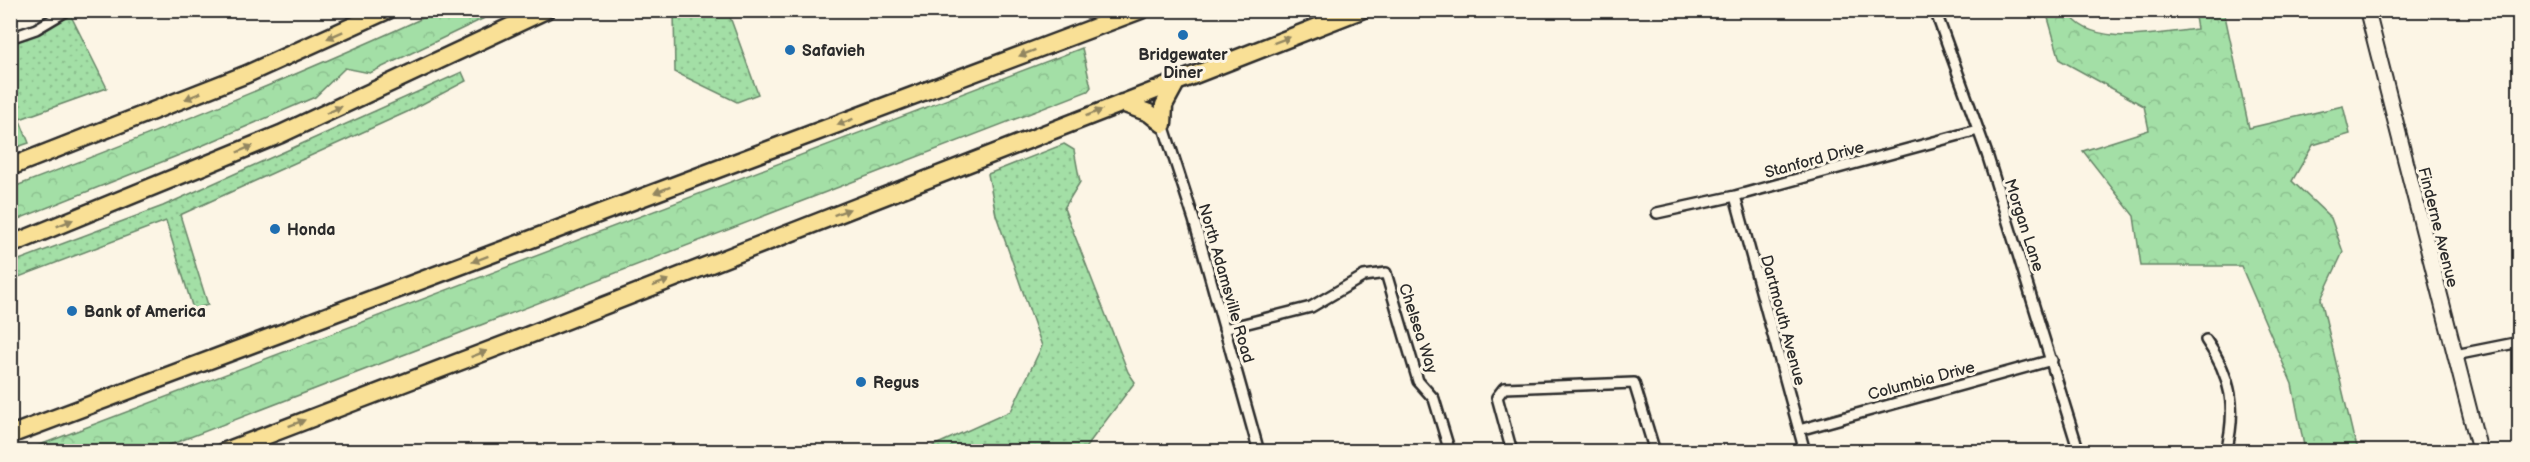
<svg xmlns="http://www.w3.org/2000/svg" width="2530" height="462" viewBox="0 0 2530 462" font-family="'Balsamiq Sans',sans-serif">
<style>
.grass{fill:url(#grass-dots);stroke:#678568;stroke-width:1.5}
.forest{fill:url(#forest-crowns);stroke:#678568;stroke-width:1.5}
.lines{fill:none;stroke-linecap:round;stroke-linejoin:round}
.street-casing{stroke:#2b2b2b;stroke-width:14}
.secondary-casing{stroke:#2b2b2b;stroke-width:18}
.highway-casing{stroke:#2b2b2b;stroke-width:21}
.street{stroke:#fcf5e5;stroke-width:9}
.secondary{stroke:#fcf5e5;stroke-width:14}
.highway{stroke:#f9e096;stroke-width:16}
.oneway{fill:#928660}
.poi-dot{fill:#1f6fb2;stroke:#fcf5e5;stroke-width:2}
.labels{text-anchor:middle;stroke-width:6;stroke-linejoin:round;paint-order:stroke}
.poi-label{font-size:16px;font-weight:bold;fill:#2b2b2b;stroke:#fcf5e5;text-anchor:start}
.street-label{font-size:16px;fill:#2b2b2b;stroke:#fcf5e5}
</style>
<defs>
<pattern id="grass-dots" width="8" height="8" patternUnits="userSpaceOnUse" patternTransform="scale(1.5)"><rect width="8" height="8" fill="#a3dfa6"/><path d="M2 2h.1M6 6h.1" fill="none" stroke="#8cc08f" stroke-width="1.8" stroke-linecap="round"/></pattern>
<pattern id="forest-crowns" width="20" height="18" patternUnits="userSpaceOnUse" patternTransform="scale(1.5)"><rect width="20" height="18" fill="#a3dfa6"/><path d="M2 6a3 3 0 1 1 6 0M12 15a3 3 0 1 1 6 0" fill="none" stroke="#8cc08f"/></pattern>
</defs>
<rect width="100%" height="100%" fill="#fcf5e5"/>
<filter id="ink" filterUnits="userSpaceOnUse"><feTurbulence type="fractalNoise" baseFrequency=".0167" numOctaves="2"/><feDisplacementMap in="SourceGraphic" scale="12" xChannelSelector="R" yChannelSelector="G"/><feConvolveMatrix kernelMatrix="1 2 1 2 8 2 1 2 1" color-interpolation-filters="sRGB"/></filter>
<g filter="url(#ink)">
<!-- grass -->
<path class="grass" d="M674 11H737L730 17 758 94 737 102 675 72Z
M70 14 107 88 20 119 11 96V41Z
M462 72 466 81 407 112 180 215 208 305 193 309 166 221 11 280V263L163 206Z
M1064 144 1074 150 1080 182 1064 208 1128 372 1135 382 1083 451H922L1011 411 1042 346 996 215 988 174Z"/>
<!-- forest -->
<path class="forest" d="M438 11H499L370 73 345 68 315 97 192 150 11 222V188C155 133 298 76 438 11Z
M2046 11H2068C2087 49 2161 33 2197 29L2194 11H2224L2249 128 2343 106 2350 134 2313 145 2292 181 2331 218 2343 252 2321 299 2353 435 2359 451H2305L2292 384 2241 266H2141L2134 216 2083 151 2149 130 2144 106 2060 60Z
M1082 48 1091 87 1088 91 154 451H24Z
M10 96 29 143 11 149H10Z"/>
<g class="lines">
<defs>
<path id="street" d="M1935 10 1987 154 2079 452
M10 38 36 29 68 10
M1163 124 1194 220 1259 452
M1735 196 1805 452
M1657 213 1735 196 1978 130
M1224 329 1311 307 1364 276 1386 273 1418 381 1434 399 1450 452
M2206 340C2232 377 2237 409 2226 452
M2455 355 2520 342
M1799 430 2052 360
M1512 452 1497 397 1504 388 1634 383 1655 452"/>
<path id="secondary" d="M2367 10 2480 452"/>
<path id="highway" d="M1122 103 1149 113 1163 124
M1163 124 1164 105 1177 81
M10 167 247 74 388 10
M10 245 281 134 546 10
M10 435 1141 10
M223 452 511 342 1361 10"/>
</defs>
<!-- street casing -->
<use href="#street" class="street-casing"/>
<!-- secondary casing -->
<use href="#secondary" class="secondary-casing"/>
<!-- highway casing -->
<use href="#highway" class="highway-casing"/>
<!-- street -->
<use href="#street" class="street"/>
<!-- secondary -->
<use href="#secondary" class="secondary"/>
<!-- highway -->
<use href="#highway" class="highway"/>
</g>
<!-- one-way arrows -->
<defs><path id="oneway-solid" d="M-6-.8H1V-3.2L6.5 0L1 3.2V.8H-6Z" transform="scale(1.5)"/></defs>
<g class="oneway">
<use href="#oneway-solid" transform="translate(335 35) rotate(156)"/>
<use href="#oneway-solid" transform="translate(1282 40) rotate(-20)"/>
<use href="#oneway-solid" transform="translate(1027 53) rotate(159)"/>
<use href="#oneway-solid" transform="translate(193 96) rotate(158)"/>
<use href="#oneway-solid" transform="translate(334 110) rotate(-24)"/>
<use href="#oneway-solid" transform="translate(1094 113) rotate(-21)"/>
<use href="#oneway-solid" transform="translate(845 122) rotate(159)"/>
<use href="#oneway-solid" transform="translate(245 149) rotate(-23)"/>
<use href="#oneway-solid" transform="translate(662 190) rotate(159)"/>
<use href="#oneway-solid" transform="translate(842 212) rotate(-21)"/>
<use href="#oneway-solid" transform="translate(65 223) rotate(-22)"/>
<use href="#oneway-solid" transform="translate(480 259) rotate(159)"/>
<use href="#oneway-solid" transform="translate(661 283) rotate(-21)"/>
<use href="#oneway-solid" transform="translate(479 354) rotate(-21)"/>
<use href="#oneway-solid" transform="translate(297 423) rotate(-21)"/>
</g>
</g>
<!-- markers -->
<g class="poi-dot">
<circle cx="1183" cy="35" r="6"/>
<circle cx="790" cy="50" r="6"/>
<circle cx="275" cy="229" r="6"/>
<circle cx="72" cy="311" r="6"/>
<circle cx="861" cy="382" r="6"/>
</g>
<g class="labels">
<!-- poi labels -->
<g class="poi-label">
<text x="802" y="56">Safavieh</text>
<text x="1183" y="60" text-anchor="middle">Bridgewater<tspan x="1183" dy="18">Diner</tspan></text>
<text x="287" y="235">Honda</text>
<text x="84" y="317">Bank of America</text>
<text x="873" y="388">Regus</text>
</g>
<!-- street labels -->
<g class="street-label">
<text transform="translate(1814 159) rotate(-15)" y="6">Stanford Drive</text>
<text transform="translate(2025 225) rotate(72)" y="6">Morgan Lane</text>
<text transform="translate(2439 227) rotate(76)" y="6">Finderne Avenue</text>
<text transform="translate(1227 283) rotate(74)" y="6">North Adamsville Road</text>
<text transform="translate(1784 320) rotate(75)" y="6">Dartmouth Avenue</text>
<text transform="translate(1419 328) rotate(72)" y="6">Chelsea Way</text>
<text transform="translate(1921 380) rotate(-15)" y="6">Columbia Drive</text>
</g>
</g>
<!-- margin -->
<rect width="2530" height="462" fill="none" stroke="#fcf5e5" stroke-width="36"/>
<rect x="18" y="18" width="2494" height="426" fill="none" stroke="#2b2b2b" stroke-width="2" filter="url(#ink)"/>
</svg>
